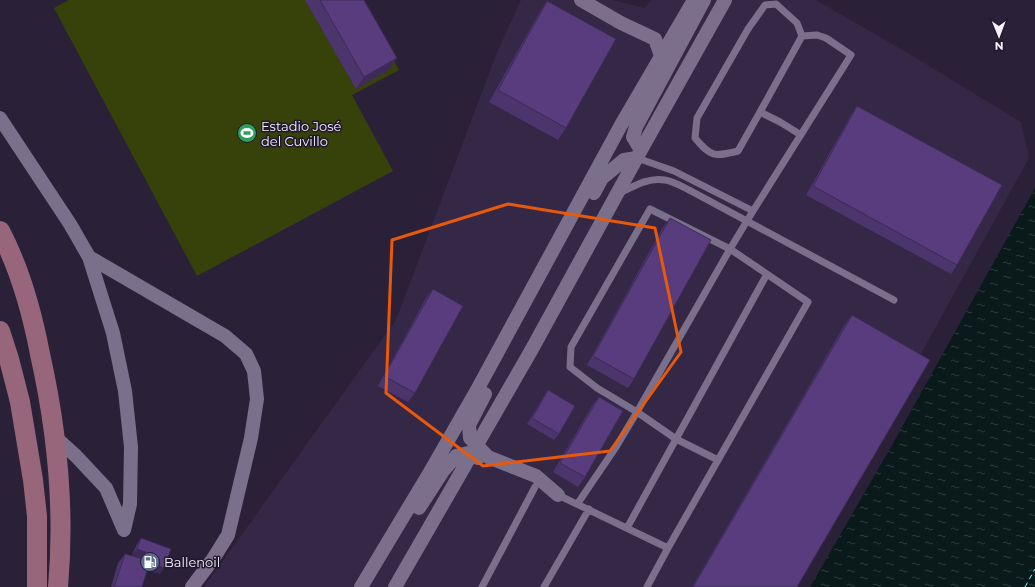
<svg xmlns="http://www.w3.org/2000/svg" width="1035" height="587" viewBox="0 0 1035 587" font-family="Montserrat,sans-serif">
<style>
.built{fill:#352846}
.pitch{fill:#37410a}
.water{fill:url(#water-ripples)}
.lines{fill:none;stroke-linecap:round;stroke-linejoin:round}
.ferry{stroke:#7bf6fe;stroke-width:1;stroke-dasharray:5 4;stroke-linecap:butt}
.service{stroke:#7a708c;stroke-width:7}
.minor{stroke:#7a708c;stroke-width:14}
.secondary{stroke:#98667a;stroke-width:20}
.wall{fill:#4c346c}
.shaded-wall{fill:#3e2a58}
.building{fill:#583c7e;stroke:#3e2a58}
.marked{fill:none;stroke:#e8590c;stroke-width:3;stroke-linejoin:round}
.labels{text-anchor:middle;stroke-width:3;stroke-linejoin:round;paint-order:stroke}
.poi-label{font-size:13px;fill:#f6f1fe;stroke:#21172e;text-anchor:start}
</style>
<defs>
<pattern id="water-ripples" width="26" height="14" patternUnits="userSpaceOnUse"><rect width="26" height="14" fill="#0a1a1b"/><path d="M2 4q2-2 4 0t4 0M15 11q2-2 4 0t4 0" fill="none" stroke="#2e3c3d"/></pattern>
</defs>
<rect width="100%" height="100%" fill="#2a2139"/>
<!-- built -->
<path class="built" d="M521 0H612L645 8 651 0H816L906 52 1021 122 1029 158 792 587H204L396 320 498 50Z"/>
<!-- pitch -->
<path class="pitch" d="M69 0H361L399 70 352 95 393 171 197 276 54 8Z"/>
<!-- water -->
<path class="water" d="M1035 188V587H810L892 445Z"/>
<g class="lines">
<!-- ferry -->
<path class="ferry" d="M1025 587 1035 569"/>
<!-- service -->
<path class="service" d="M760 112 802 36 797 23 776 4 765 5 748 29 697 118 695 138C711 157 714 157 738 151L760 112 780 122 801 135
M637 158 674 171 753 211 851 55 826 38 817 35 802 36
M620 193C634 186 649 177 665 180 673 181 683 187 691 191L894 300
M558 495 668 548 808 302 730 249 753 211
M578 503 616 447 637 412 597 388 570 367 571 347 650 209 730 249 637 412 676 439 718 460
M627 528 767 274
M482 587 535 487
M544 587 589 509
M647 587 668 548"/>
<!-- minor -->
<path class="minor" d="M581 0 621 23 655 39 661 56
M0 118 70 224 89 257 225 336 246 354 254 371 257 399 251 438 228 535 213 559 192 587
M641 150 633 137 636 127 704 0
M594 193 602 178 624 160 637 158
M89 257 113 333 125 391 131 447 130 504 124 530
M485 394 469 425 470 438 488 457 536 476 558 495
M55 437 76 456 106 488 124 530
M419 508 443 471 456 456 468 453 478 458
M361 587 430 472 477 390 621 125 694 0
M395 587 532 349 641 150 725 0"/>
<!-- secondary -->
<path class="secondary" d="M0 231C20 269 32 312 40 354 57 430 65 509 58 587
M0 331 9 359 20 402 33 480 37 516V587"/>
</g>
<!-- wall -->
<path class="wall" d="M305 0H364L389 70 356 89Z
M547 1 566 128 558 140 489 102 539 13Z
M857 106 957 265 951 274 806 195 851 115Z
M670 218 634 379 628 388 587 365 663 227Z
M433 289 415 393 408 402 378 386 426 298Z
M852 315 797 587H692L845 324Z
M548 390 559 434 554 440 527 424 544 396Z
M599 397 585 477 578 487 553 472 592 406Z
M141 538 160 574 147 570 142 587H111L118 563 125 554 140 558 132 555 137 544Z"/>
<!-- shaded-wall -->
<path class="shaded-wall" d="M397 58 389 70 356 89 364 77Z
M137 549 146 552 141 559 132 555Z
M143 560 164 568 160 574 138 566Z"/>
<!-- building -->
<path class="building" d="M320 0H364L397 58 364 77Z
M547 1 616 39 566 128 498 90Z
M857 106 1002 185 957 265 813 186Z
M670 218 711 240 634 379 593 356Z
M433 289 463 306 415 393 384 376Z
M852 315 930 360 797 587H693Z
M548 390 575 406 559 434 532 418Z
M599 397 623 411 585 477 560 463Z
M141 538 171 549 164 568 150 562V561L143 559 146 552 137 549Z
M125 554 150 561 142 587H114Z"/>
<!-- marked area -->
<path class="marked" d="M508 204 655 228 681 352 610 451 483 466 386 393 392 240Z"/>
<!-- icons -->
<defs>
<symbol id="stadium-disc" viewBox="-11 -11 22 22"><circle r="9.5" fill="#2e9e5b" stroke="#21172e"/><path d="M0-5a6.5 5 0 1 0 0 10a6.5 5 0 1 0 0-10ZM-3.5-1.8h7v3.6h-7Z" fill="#fff"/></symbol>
<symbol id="fuel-disc" viewBox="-11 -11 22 22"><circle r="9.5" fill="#5c6f8a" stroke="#21172e"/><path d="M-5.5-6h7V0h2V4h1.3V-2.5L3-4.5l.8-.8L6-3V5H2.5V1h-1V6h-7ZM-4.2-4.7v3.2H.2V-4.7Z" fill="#fff"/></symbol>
</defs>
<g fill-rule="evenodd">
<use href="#stadium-disc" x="236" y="122" width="22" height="22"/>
<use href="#fuel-disc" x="139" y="551" width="22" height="22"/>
</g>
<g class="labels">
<!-- poi labels -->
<g class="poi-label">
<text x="261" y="131">Estadio José<tspan x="261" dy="15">del Cuvillo</tspan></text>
<text x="164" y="567">Ballenoil</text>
</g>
</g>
<!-- north arrow -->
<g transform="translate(999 36) rotate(179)" stroke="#21172e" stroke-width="3" paint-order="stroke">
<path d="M0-3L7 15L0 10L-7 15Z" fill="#f6f1fe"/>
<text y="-6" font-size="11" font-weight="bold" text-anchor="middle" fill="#f6f1fe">N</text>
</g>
</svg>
